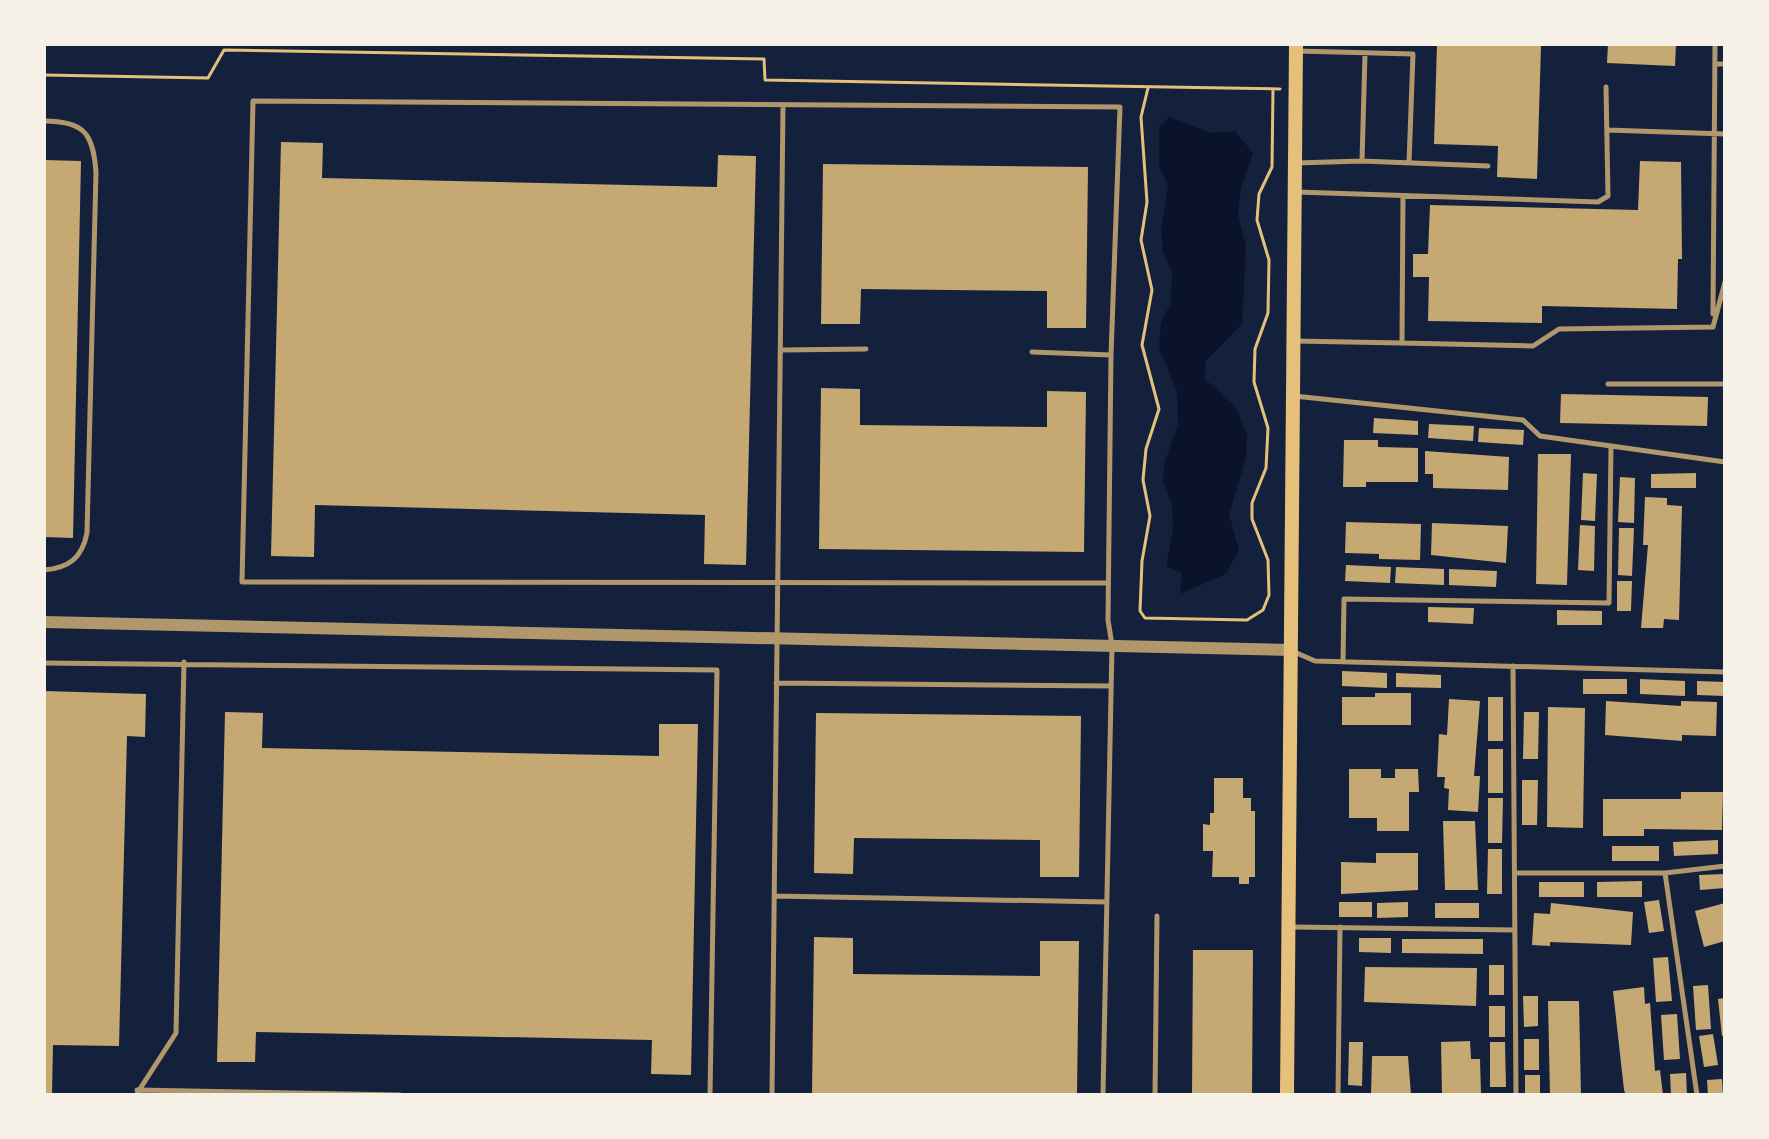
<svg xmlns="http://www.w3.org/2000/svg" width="1769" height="1139" viewBox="0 0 1769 1139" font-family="Merriweather,serif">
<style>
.water{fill:#0b132b}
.building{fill:#c6a872}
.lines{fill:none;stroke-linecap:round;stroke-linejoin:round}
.path{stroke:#e5c07b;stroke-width:3}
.service{stroke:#b1986c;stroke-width:5}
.tertiary{stroke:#b1986c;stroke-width:12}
.secondary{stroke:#e5c07b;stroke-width:14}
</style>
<rect width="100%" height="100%" fill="#14213d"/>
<!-- water -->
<path class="water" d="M1169 117 1211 133 1235 131 1253 153 1241 188 1238 215 1246 246 1242 324 1206 361 1204 378 1235 406 1247 434 1246 458 1229 514 1239 550 1226 574 1180 594 1182 573 1166 566 1173 531 1172 504 1163 483 1164 464 1178 424 1177 391 1159 348 1161 323 1171 302 1172 272 1163 252 1161 230 1168 185 1159 167V126Z"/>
<!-- building -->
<path class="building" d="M1437 44 1541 46 1537 179 1497 177 1498 146 1434 144Z
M1608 44H1676L1675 66 1607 63Z
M281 142 323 143 322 178 717 187 718 155 756 156 746 565 704 564 705 515 315 505 314 557 271 556Z
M44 160 81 161 73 538 44 537Z
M1640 161 1681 162 1682 259H1678L1677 309 1542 306V323L1428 321 1429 277H1413V254H1428L1430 205 1638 210Z
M823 164 1088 167 1086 328H1047V291L861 289 860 324H821Z
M821 388 860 389V425L1047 427V391L1086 392 1084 552 819 549Z
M1561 394 1708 397 1707 426 1560 423Z
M1374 418 1418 421V435L1373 433Z
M1429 424 1474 426 1473 441 1428 438Z
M1479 428 1524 430 1523 445 1478 442Z
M1344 440H1378V447L1418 448V482H1366V487H1343Z
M1425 451 1509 457 1508 490 1433 488V474H1425Z
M1538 454H1571L1567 585 1536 584Z
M1583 473 1597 474 1595 521 1581 520Z
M1696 473V488H1651V474Z
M1620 477 1635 478 1634 523 1618 522Z
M1645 497 1667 498V505L1682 506 1679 620 1664 619 1663 628H1641L1648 545H1643Z
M1346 522 1421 524 1420 560 1379 559V554L1345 553Z
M1432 523 1508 526 1506 563 1431 555Z
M1580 525 1595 526 1594 571 1578 570Z
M1619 528H1634L1632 576 1618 575Z
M1346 565 1391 567 1390 583 1345 581Z
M1396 567 1444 569V585L1395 583Z
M1449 569 1497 571 1496 587 1449 585Z
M1617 581H1632L1631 611H1617Z
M1428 607 1474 608 1473 624 1428 622Z
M1557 610 1602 611V625H1557Z
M1342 671 1387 673V688L1342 686Z
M1396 673 1441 675V688L1396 687Z
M1583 679H1627V694H1583Z
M1640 679 1685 681V696L1640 694Z
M1697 681 1725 682V696L1697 695Z
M44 691 146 694 145 737 127 736 119 1046 53 1045 52 1095H44Z
M1375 693H1411V725H1342V697H1375Z
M1488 697H1503V741H1488Z
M1449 699 1480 701 1474 776H1480L1478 812 1448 810 1449 789 1444 788 1445 777H1437L1439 734 1447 735Z
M1606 701 1681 706V701L1717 702 1716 736 1682 735V741L1605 735Z
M1548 707 1585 708 1583 828 1547 827Z
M225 712 263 713 262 748 659 756V724H698L691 1075 651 1074 652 1040 256 1032 255 1062H217Z
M1524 712H1539L1538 759H1523Z
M816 713 1081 716 1079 877H1040V840L854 838 853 874 814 873Z
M1488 749H1503V793H1488Z
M1349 769H1381V778H1395V769H1418L1419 792H1409V831H1377V818H1349Z
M1214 778H1243V798H1251V811H1255V877H1249V884H1239V877H1212L1213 851H1203V824L1210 825V813H1214Z
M1522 780H1538L1537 825H1522Z
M1681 792H1723L1722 830 1644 829V836H1603V799H1681Z
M1488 798H1503L1502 843H1488Z
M1443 821H1475L1478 890H1445Z
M1718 840V854L1674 856 1673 842Z
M1612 846H1659V861H1612Z
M1488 849H1502V894H1487Z
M1376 853H1418V890L1341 894V862L1376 863Z
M1725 874V888L1700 890 1699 875Z
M1642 881V897H1597V882Z
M1539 882H1584V897H1539Z
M1659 900 1664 931 1649 933 1644 902Z
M1339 902H1372V917H1339Z
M1408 902V917L1377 918V903Z
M1435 903H1479V918H1435Z
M1551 903 1633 912 1631 945 1550 942V946L1532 945 1534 913 1550 914Z
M1725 903V941L1704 947 1695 911Z
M814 937 853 938V974L1040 976V941H1079L1077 1095H812Z
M1359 938H1391V953L1359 952Z
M1402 939H1483V954L1402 953Z
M1193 950H1253L1252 1095H1192Z
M1668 957 1672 1001 1656 1002 1653 958Z
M1489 965H1504V995H1489Z
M1365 967 1477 968 1476 1006 1364 1002Z
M1708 985 1711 1029 1696 1030 1693 986Z
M1644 987 1645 1004 1650 1003 1655 1071 1660 1070 1663 1095H1626L1624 1090 1613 991Z
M1523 996H1538V1026L1524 1027Z
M1725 998V1035L1722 1036 1718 999Z
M1548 1001H1579L1581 1095H1550Z
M1489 1006H1505V1037H1489Z
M1677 1014 1680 1059 1664 1060 1661 1015Z
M1713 1034 1718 1065 1704 1067 1699 1036Z
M1524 1039H1539V1070H1524Z
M1470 1041 1471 1059H1480L1481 1095H1442L1441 1042Z
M1349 1042H1363L1362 1086 1348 1085Z
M1490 1042H1505L1506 1087H1490Z
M1372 1056H1408L1411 1095H1371Z
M1686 1073 1687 1095H1671L1670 1074Z
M1525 1075H1540V1095H1525Z
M1722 1079 1723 1095H1708L1707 1080Z"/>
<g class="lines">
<!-- path -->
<path class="path" d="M44 75 208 78 224 50 764 59 765 80 1280 89
M1148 88 1141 117 1147 202 1141 240 1152 290 1142 345 1159 409 1146 449 1143 480 1150 516 1142 561 1140 611 1145 618 1247 620 1263 610 1269 595 1268 560 1252 519V503L1266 468 1268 428 1254 382 1255 349 1268 313 1269 260 1257 220 1259 194 1272 167 1273 89"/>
<!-- service -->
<path class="service" d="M1297 51 1413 54 1409 163
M1715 64H1725
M44 121C84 121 93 133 96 172L87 533C82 558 69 568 44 570
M1607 130 1725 134
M1362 161 1365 54
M1296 163 1362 161 1488 166
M1296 192 1598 202 1608 196 1606 87
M1403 196 1402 343 1533 346 1559 329 1713 327 1725 282
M1713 314 1715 44
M1295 341 1402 343
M782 350 866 349
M1032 352 1111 355
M1608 384H1725
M1294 396 1523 420 1540 436 1725 462
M1292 651 1315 661 1725 672
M1343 661 1344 599 1609 603 1611 446
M44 663 717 670 710 1095
M1513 666 1516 1095
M776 683 1111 686
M1515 873H1665L1725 866
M1665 873 1697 1095
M774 896 1107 902
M1292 927 1515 930
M137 1090 400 1095
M136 1095 176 1033 184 662
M772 1095 783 106
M1103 1095 1112 645 1108 620 1111 355 1120 107 253 101 242 582 1108 583
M1155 1095 1157 916
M1338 1095 1340 927"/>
<!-- tertiary -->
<path class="tertiary" d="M44 622 1291 650"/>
<!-- secondary -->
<path class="secondary" d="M1287 1095 1296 44"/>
</g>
<!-- border -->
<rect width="1769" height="1139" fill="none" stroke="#f6f1e7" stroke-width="92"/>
</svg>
